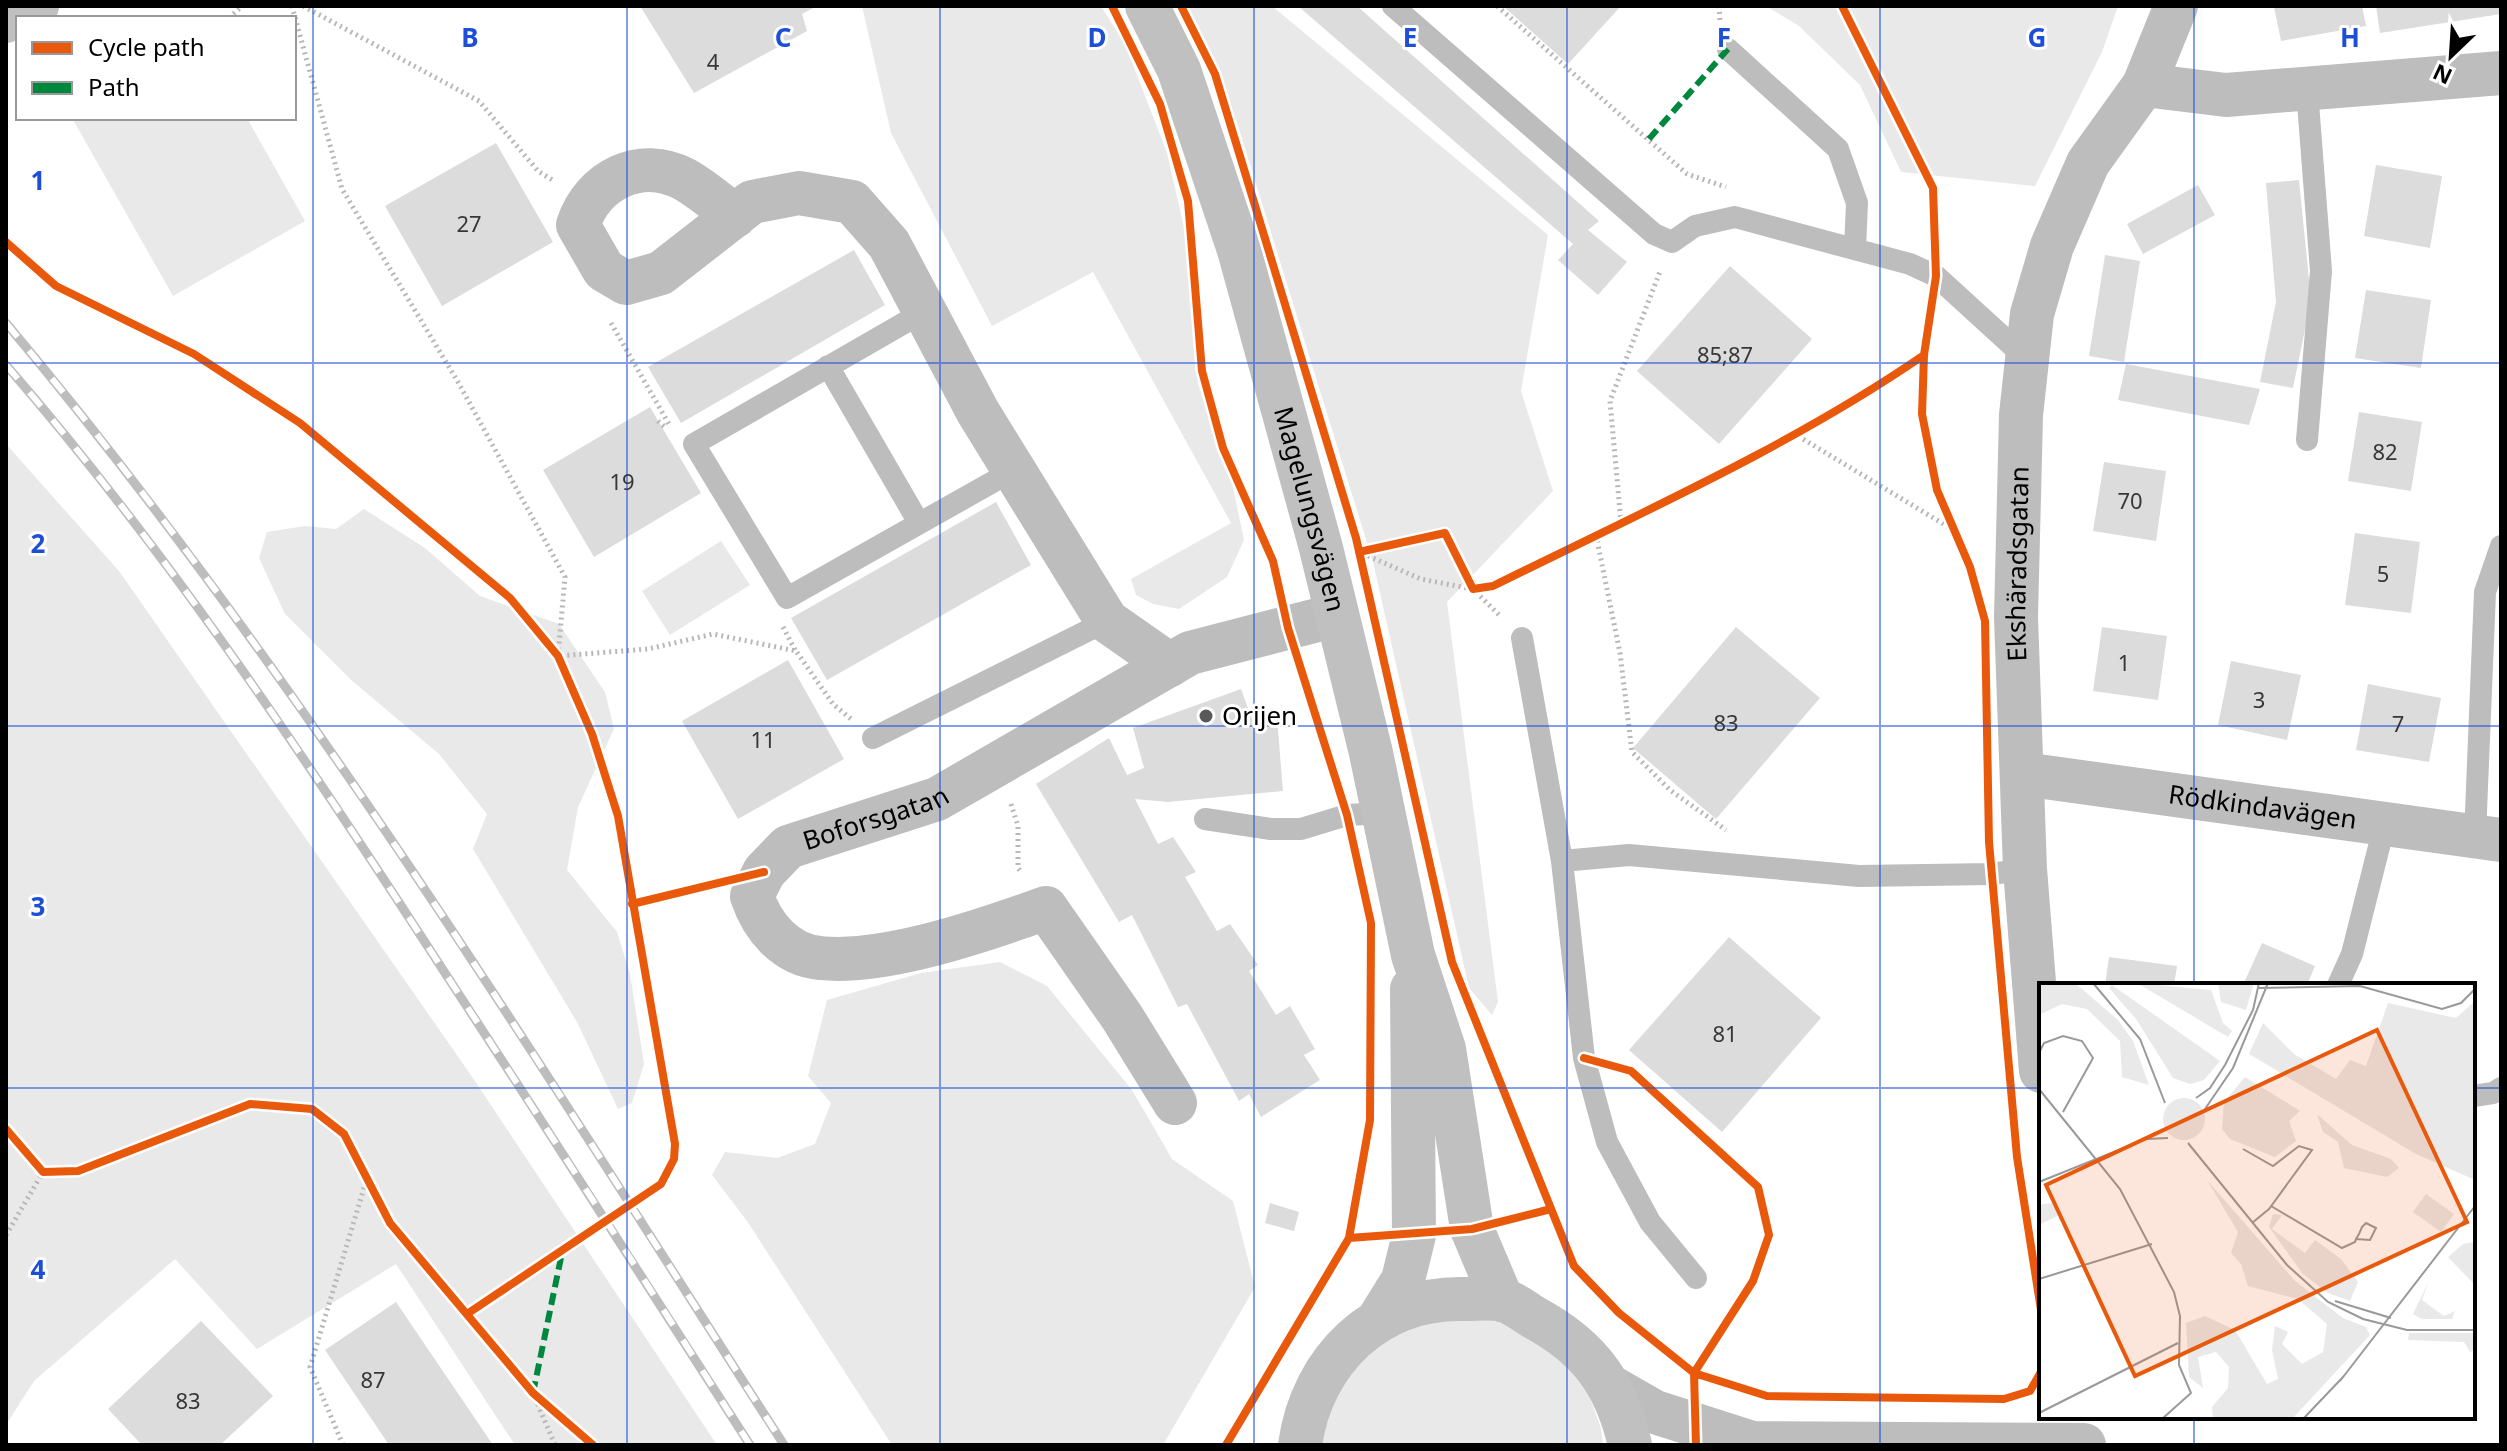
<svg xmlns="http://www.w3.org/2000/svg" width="2507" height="1451" viewBox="0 0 2507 1451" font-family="'Noto Sans',sans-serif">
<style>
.green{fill:#e9e9e9}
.building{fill:#dcdcdc}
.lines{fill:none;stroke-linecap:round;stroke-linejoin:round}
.path{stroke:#b8b8b8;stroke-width:5;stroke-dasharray:2 4;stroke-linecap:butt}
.lane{stroke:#bdbdbd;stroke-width:22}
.street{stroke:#bdbdbd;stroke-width:44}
.secondary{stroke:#c0c0c0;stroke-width:44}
.rail-casing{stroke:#bdbdbd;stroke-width:9}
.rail{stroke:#fff;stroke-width:6;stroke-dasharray:18;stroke-linecap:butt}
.quiet{stroke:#00873e;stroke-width:6;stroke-dasharray:12 6;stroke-linecap:butt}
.cycleway-casing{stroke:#fff;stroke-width:13}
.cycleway{stroke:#e8590c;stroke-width:8}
.grid{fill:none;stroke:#1d4ed8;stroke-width:2;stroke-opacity:0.55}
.poi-dot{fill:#595959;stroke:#fff;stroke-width:3}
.labels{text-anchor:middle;stroke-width:6;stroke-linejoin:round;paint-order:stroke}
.number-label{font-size:22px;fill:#373737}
.street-label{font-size:26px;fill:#000;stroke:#fff}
.poi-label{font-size:26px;fill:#000;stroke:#fff;text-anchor:start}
.inset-road{fill:none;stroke:#999;stroke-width:2}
.view{fill:#e8590c;fill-opacity:0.15;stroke:#e8590c;stroke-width:4}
.inset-edge{fill:none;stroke:#000;stroke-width:4}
.grid-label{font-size:26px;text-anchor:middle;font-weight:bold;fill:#1d4ed8;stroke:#fff;stroke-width:6;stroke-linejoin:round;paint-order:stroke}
</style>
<rect width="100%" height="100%" fill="#fff"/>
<!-- green -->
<path class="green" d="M862 6H1101L1125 44 1167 153 1188 245 1198 384 1230 473 1244 540 1227 577 1179 609 1153 604 1136 595 1131 579 1231 523 1093 272 992 326 891 133Z
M1185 6H1272L1548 235 1521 391 1553 491 1447 602 1498 1002 1492 1015 1469 988 1373 562 1239 129Z
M1766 6H2118L2102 52 2035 186 1901 172 1860 85 1799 26Z
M72 118H247L305 221 173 296Z
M6 444 119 571 473 1078 717 1445H515L396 1264 257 1349 175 1259 34 1381 6 1425Z
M364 509 425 548 480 596 559 624 605 692 614 729 578 807 567 870 617 932 630 974 644 1064 632 1103 618 1109 577 1022 473 849 487 814 439 754 350 679 285 614 259 558 267 532 305 526 336 529Z
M721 541 750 585 670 635 642 591Z
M1000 962 1047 986 1132 1090 1172 1159 1233 1201 1255 1287 1163 1445H892L747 1221 712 1175 725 1152 777 1158 815 1144 831 1103 808 1076 827 1000 921 973Z
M1467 1316 1504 1322 1566 1362 1588 1393 1601 1428 1603 1445H1319L1340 1382 1394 1332Z"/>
<!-- building -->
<path class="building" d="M640 6H817L802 14 807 31 694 93Z
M1298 6H1357L1599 221 1588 230 1627 262 1598 295 1558 260 1573 244Z
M1503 6H1621L1568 64Z
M2362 6 2366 26 2281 41 2274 7Z
M2376 6H2501V14L2380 33Z
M496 143 553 242 442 306 385 206Z
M2376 165 2442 176 2430 248 2364 236Z
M2299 180 2311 300 2293 388 2260 382 2276 302 2266 183Z
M2198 185 2215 215 2143 254 2127 224Z
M854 250 885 305 681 423 648 367Z
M2105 255 2140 261 2124 362 2089 356Z
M1730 266 1812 339 1719 444 1637 371Z
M2366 290 2431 300 2421 368 2355 358Z
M2126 364 2260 389 2249 425 2118 400Z
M650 407 701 493 594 557 543 470Z
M2359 412 2422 422 2411 491 2348 481Z
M2104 462 2166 471 2156 541 2093 531Z
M996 502 1031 565 827 680 791 618Z
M2355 533 2420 542 2411 613 2345 605Z
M1736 627 1820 698 1716 819 1633 748Z
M2102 627 2167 636 2158 700 2093 691Z
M788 660 844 759 738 819 682 721Z
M2231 661 2301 675 2287 740 2218 725Z
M2368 684 2441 698 2429 762 2356 750Z
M1241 689 1252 719 1277 718 1283 791 1168 802 1135 799 1158 844 1173 837 1196 872 1185 877 1217 931 1230 924 1258 965 1249 971 1276 1015 1290 1006 1315 1049 1304 1055 1320 1080 1261 1117 1249 1094 1239 1101 1187 1004 1178 1007 1132 915 1119 922 1036 784 1109 738 1127 775 1144 768 1133 728Z
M1729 937 1821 1018 1722 1132 1629 1050Z
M2262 943 2315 966 2307 985H2243Z
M2109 957 2177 966 2174 985H2105Z
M1270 1203 1299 1212 1294 1231 1265 1223Z
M396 1302 493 1445H389L325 1350Z
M201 1321 273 1396 220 1445H142L108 1409Z"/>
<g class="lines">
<!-- path -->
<path class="path" d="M292 6 342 189 458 382 565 577 558 656 648 649 713 634 796 651 833 704 851 719
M303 6 479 101 538 171 554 181
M1497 6 1687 174 1726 187
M1719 6 1720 21
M229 18 242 6
M611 323 670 426
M658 421 667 429
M1793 433 1955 531
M1621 523 1610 401 1661 269
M1596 535 1620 653 1632 752 1670 790 1726 830
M1364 551 1445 533 1473 589 1501 617
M1368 556 1421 579 1472 589
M783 627 795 650
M1011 804 1018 826V868L1021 872
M6 1235 43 1172
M533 1393 555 1445
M2040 1402 2041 1383
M343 1445 310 1367 367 1178"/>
<!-- lane -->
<path class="lane" d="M1393 6 1654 234 1672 242 1695 226 1735 217 1910 264 1936 276 2027 359
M1728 49 1838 149 1857 203 1855 249
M925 311 694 444 787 598 1014 470
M828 366 919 523
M2307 440 2321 271 2307 90
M1522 638 1562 861 1629 855 1859 876 1992 874 2025 869
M873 738 1107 621
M1205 819 1271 829H1301L1347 815 1384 813
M2475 836 2485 592 2501 546
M1562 861 1584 1058 1607 1142 1650 1222 1696 1278
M2338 985 2352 954 2385 823
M2473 1096 2493 1093 2501 1088"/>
<!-- street -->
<g class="street">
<path d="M2144 85 2226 95 2501 73"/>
<path d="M735 216C719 204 702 189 684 179 640 156 593 180 578 225L604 270 626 283 661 273 752 202 799 193 852 202 889 244 978 412 1107 621 1170 665"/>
<path id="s1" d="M2023 774 2501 840"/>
<path id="s2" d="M2041 1071 2025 869 2016 617 2021 415 2032 314 2052 246 2088 163 2144 85 2176 6"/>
<path id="s3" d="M1175 1103 1122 1017 1046 908C985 930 884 965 820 958 785 955 762 926 752 896L764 872 788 847 937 799 1190 653 1337 615"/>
<path d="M1613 1388 1655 1412 1752 1443 2084 1445"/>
</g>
<!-- secondary -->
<g class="secondary">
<path id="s4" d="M1147 6 1179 70 1239 250 1321 548 1371 753 1413 955 1444 1049 1472 1229 1502 1300"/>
<path d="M6 21 37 6"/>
<path d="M1380 1317 1403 1280 1414 1235 1412 989"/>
<path d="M1300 1445C1312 1359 1378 1296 1466 1299 1477 1299 1492 1297 1503 1300 1514 1303 1525 1312 1535 1318 1590 1348 1616 1384 1630 1445"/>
</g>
<defs>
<path id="rail" d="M6 323C299 672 538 1062 784 1445
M6 365C159 541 290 735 417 930 529 1101 640 1273 750 1445"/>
</defs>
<!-- rail casing -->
<use href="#rail" class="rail-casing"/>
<!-- rail -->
<use href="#rail" class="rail"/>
<!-- quiet -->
<path class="quiet" d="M1649 139 1728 49
M533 1393 563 1248"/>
<defs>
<path id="cycleway" d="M1112 6 1160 104 1188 201 1202 371 1223 448 1273 561 1288 628 1347 815 1371 923 1370 1120 1349 1238 1226 1445
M1181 6 1215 74 1356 538 1452 962 1574 1266 1619 1313 1694 1373 1696 1445
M1842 6 1933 188 1936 276 1924 355 1922 414 1937 490 1970 567 1985 621 1989 842 2017 1157 2041 1310
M6 242 56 286 194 354 300 423 510 598 558 656 592 734 618 816 675 1144 674 1159 661 1184 467 1314
M1359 552 1445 533 1473 589 1493 586C1638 514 1790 447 1924 355
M632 904 764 872
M1584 1058 1631 1071 1758 1187 1769 1235 1753 1281 1694 1373 1767 1396 2004 1399 2030 1391 2041 1372
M6 1129 43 1172 78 1171 250 1104 312 1109 344 1134 390 1223 533 1393 593 1445
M1349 1238 1472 1229 1551 1209"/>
</defs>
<!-- cycleway casing -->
<use href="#cycleway" class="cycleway-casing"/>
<!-- cycleway -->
<use href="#cycleway" class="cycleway"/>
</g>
<!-- grid -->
<path class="grid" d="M313 6V1445M627 6V1445M940 6V1445M1254 6V1445M1567 6V1445M1880 6V1445M2194 6V985M6 363H2501M6 726H2501M6 1088H2041M2473 1088H2501M2194 1417V1445"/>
<!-- markers -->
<circle class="poi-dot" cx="1206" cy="716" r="8"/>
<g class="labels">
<!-- number labels -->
<g class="number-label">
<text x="713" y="70">4</text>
<text x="469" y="232">27</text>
<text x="1725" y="363">85;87</text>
<text x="2385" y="460">82</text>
<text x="622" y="490">19</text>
<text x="2130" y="509">70</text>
<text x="2383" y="582">5</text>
<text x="2124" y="671">1</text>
<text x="2259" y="708">3</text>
<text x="1726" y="731">83</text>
<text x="2398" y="732">7</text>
<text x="763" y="748">11</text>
<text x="1725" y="1042">81</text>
<text x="373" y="1388">87</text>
<text x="188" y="1409">83</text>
</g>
<!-- street labels -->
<g class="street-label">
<text dy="9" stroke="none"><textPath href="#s4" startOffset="530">Magelungsvägen</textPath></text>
<text dy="9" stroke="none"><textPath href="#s2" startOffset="508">Ekshäradsgatan</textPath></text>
<text dy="9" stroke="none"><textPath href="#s1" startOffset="242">Rödkindavägen</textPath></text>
<text dy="9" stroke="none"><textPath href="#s3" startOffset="718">Boforsgatan</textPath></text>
</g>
<!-- poi labels -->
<g class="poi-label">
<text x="1222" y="725">Orijen</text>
</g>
</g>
<!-- overview -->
<g transform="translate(2039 983)">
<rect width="436" height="436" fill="#fff"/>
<path d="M0 0H36L79 37 94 58 110 102 83 94 81 58 48 26 23 21 0 32ZM98 0 172 7 184 40 193 48 189 54ZM179 0H215L207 27 182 19ZM73 2 181 78 165 97 151 101 134 95 97 36 70 5ZM436 18V197L377 171 210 71 224 40 255 71 297 96 311 77 327 83 349 20 417 35ZM206 94 261 128 250 138 257 158 236 174 191 156 183 146 185 119ZM124 136a21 21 0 1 1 42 0a21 21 0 1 1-42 0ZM278 131 313 162 352 176 360 185 348 194 305 185 299 159 284 149ZM168 197 256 298 304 335 327 344 331 352 253 436H174L173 424 189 405 190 384 177 369 159 374 164 405 150 394 147 340 166 333 196 347 228 401 239 396 233 367 236 343 249 349 243 361 263 381 284 369 288 341 259 316 209 303 202 281 192 270 199 249ZM387 211 415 231 402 249 374 229ZM17 219 20 232 0 242V222ZM234 231 243 232 233 246 266 270 276 257 302 276 319 299 311 318 289 310 264 291 230 244ZM436 259V302L409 274 424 261ZM389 300 383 317 405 333 416 328 413 336H383L374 331ZM370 350H436V367L431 369 425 359 369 357Z" fill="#e9e9e9"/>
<path class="inset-road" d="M54 0 101 56 126 120M220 5 321 3 403 26 422 20 436 6M0 70 5 60 24 53 43 58 54 75 24 129M0 106 81 206 135 309 141 333 140 382 152 410 123 436M157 115 171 105 186 82 214 27 220 0M166 126 194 85 229 0M149 160 248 282 289 319 324 336 368 347H436M204 166 234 183 260 163 273 167 230 226 213 240M0 199 107 156 129 155M232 223 303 265 316 259 317 256 320 251 323 244 327 240 337 245 331 257 317 256M0 296 113 261M296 318 352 335M301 398 436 223M0 430 139 360M264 436 305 393"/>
<path class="view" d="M338 47 428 239 96 393 7 202Z"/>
<rect width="436" height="436" class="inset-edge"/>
</g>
<g class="grid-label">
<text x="470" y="47">B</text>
<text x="783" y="47">C</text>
<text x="1097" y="47">D</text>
<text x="1410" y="47">E</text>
<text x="1724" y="47">F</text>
<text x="2037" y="47">G</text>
<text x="2350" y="47">H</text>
<text x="38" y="190">1</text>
<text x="38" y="553">2</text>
<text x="38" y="916">3</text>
<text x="38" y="1279">4</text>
</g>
<!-- border -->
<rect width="2507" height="1451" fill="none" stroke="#000000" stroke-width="16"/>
<!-- legend -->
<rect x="16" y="16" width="280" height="104" fill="#ffffff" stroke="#999999" stroke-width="2"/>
<rect x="32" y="42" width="40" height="12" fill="#e8590c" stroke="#999999" stroke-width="2"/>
<text x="88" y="56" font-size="24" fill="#000000">Cycle path</text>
<rect x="32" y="82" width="40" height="12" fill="#00873e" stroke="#999999" stroke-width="2"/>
<text x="88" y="96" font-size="24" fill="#000000">Path</text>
<!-- north arrow -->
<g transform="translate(2451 56) rotate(205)" stroke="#ffffff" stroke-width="6" paint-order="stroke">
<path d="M0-6L14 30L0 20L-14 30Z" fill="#000000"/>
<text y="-12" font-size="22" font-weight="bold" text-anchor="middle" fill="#000000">N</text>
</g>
</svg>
